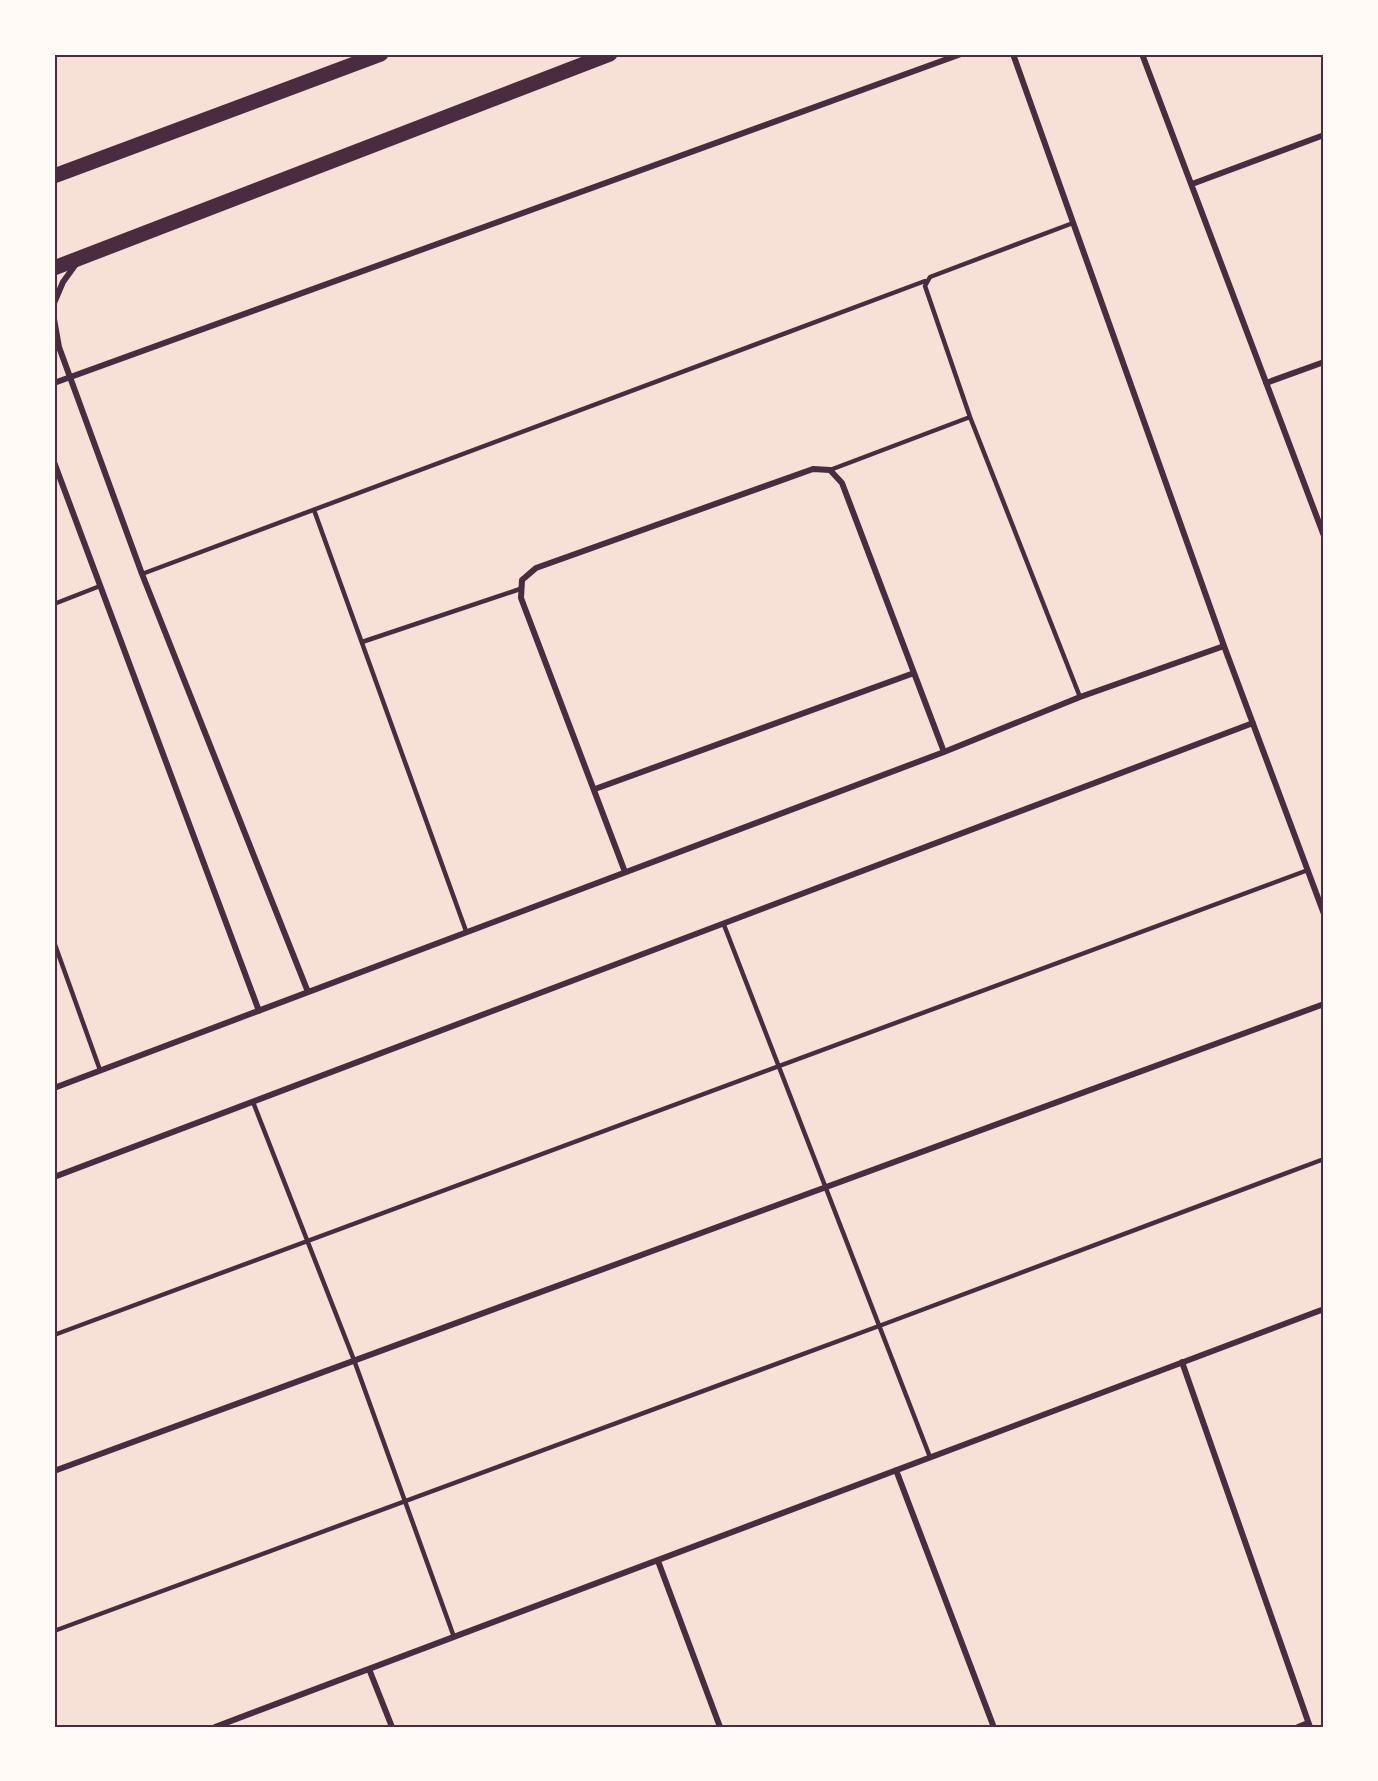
<svg xmlns="http://www.w3.org/2000/svg" width="1378" height="1781" viewBox="0 0 1378 1781" font-family="Signika,sans-serif">
<style>
.lines{fill:none;stroke-linecap:round;stroke-linejoin:round}
.service{stroke:#4a2c40;stroke-width:4.5}
.minor{stroke:#4a2c40;stroke-width:6}
.primary{stroke:#4a2c40;stroke-width:15}
.neatline{fill:none;stroke:#4a2c40;stroke-width:2}
</style>
<rect width="100%" height="100%" fill="#f7e1d7"/>
<g class="lines">
<!-- service -->
<path class="service" d="M1073 223 930 277 925 286 970 417 1080 697
M830 470 970 417
M314 510 466 931
M142 574 925 281
M54 604 100 586
M362 642 520 589
M724 925 930 1457
M54 942 100 1070
M253 1102 354 1360 454 1637
M54 1335 1308 870
M54 1631 879 1326 1324 1159"/>
<!-- minor -->
<path class="minor" d="M1013 54 1224 646 1324 914
M1142 54 1324 536
M1192 184 1324 135
M54 303 63 282 76 264
M54 319 59 347 142 574 308 992
M54 383 961 54
M1266 383 1324 362
M54 462 259 1011
M595 789 914 673
M625 872 521 598 522 580 536 568 813 469 830 470 842 483 944 752
M54 1088 944 752 1080 697 1224 646
M54 1177 1253 723
M1182 1362 1310 1727
M896 1470 993 1725
M54 1471 1324 1004
M658 1561 720 1727
M369 1669 392 1727
M215 1727 1324 1309
M1298 1727 1308 1723"/>
<!-- primary -->
<path class="primary" d="M54 176 381 54
M54 268 610 54"/>
</g>
<!-- border -->
<rect width="1378" height="1781" fill="none" stroke="#fffaf5" stroke-width="111"/>
<rect x="56" y="56" width="1266" height="1670" class="neatline"/>
</svg>
